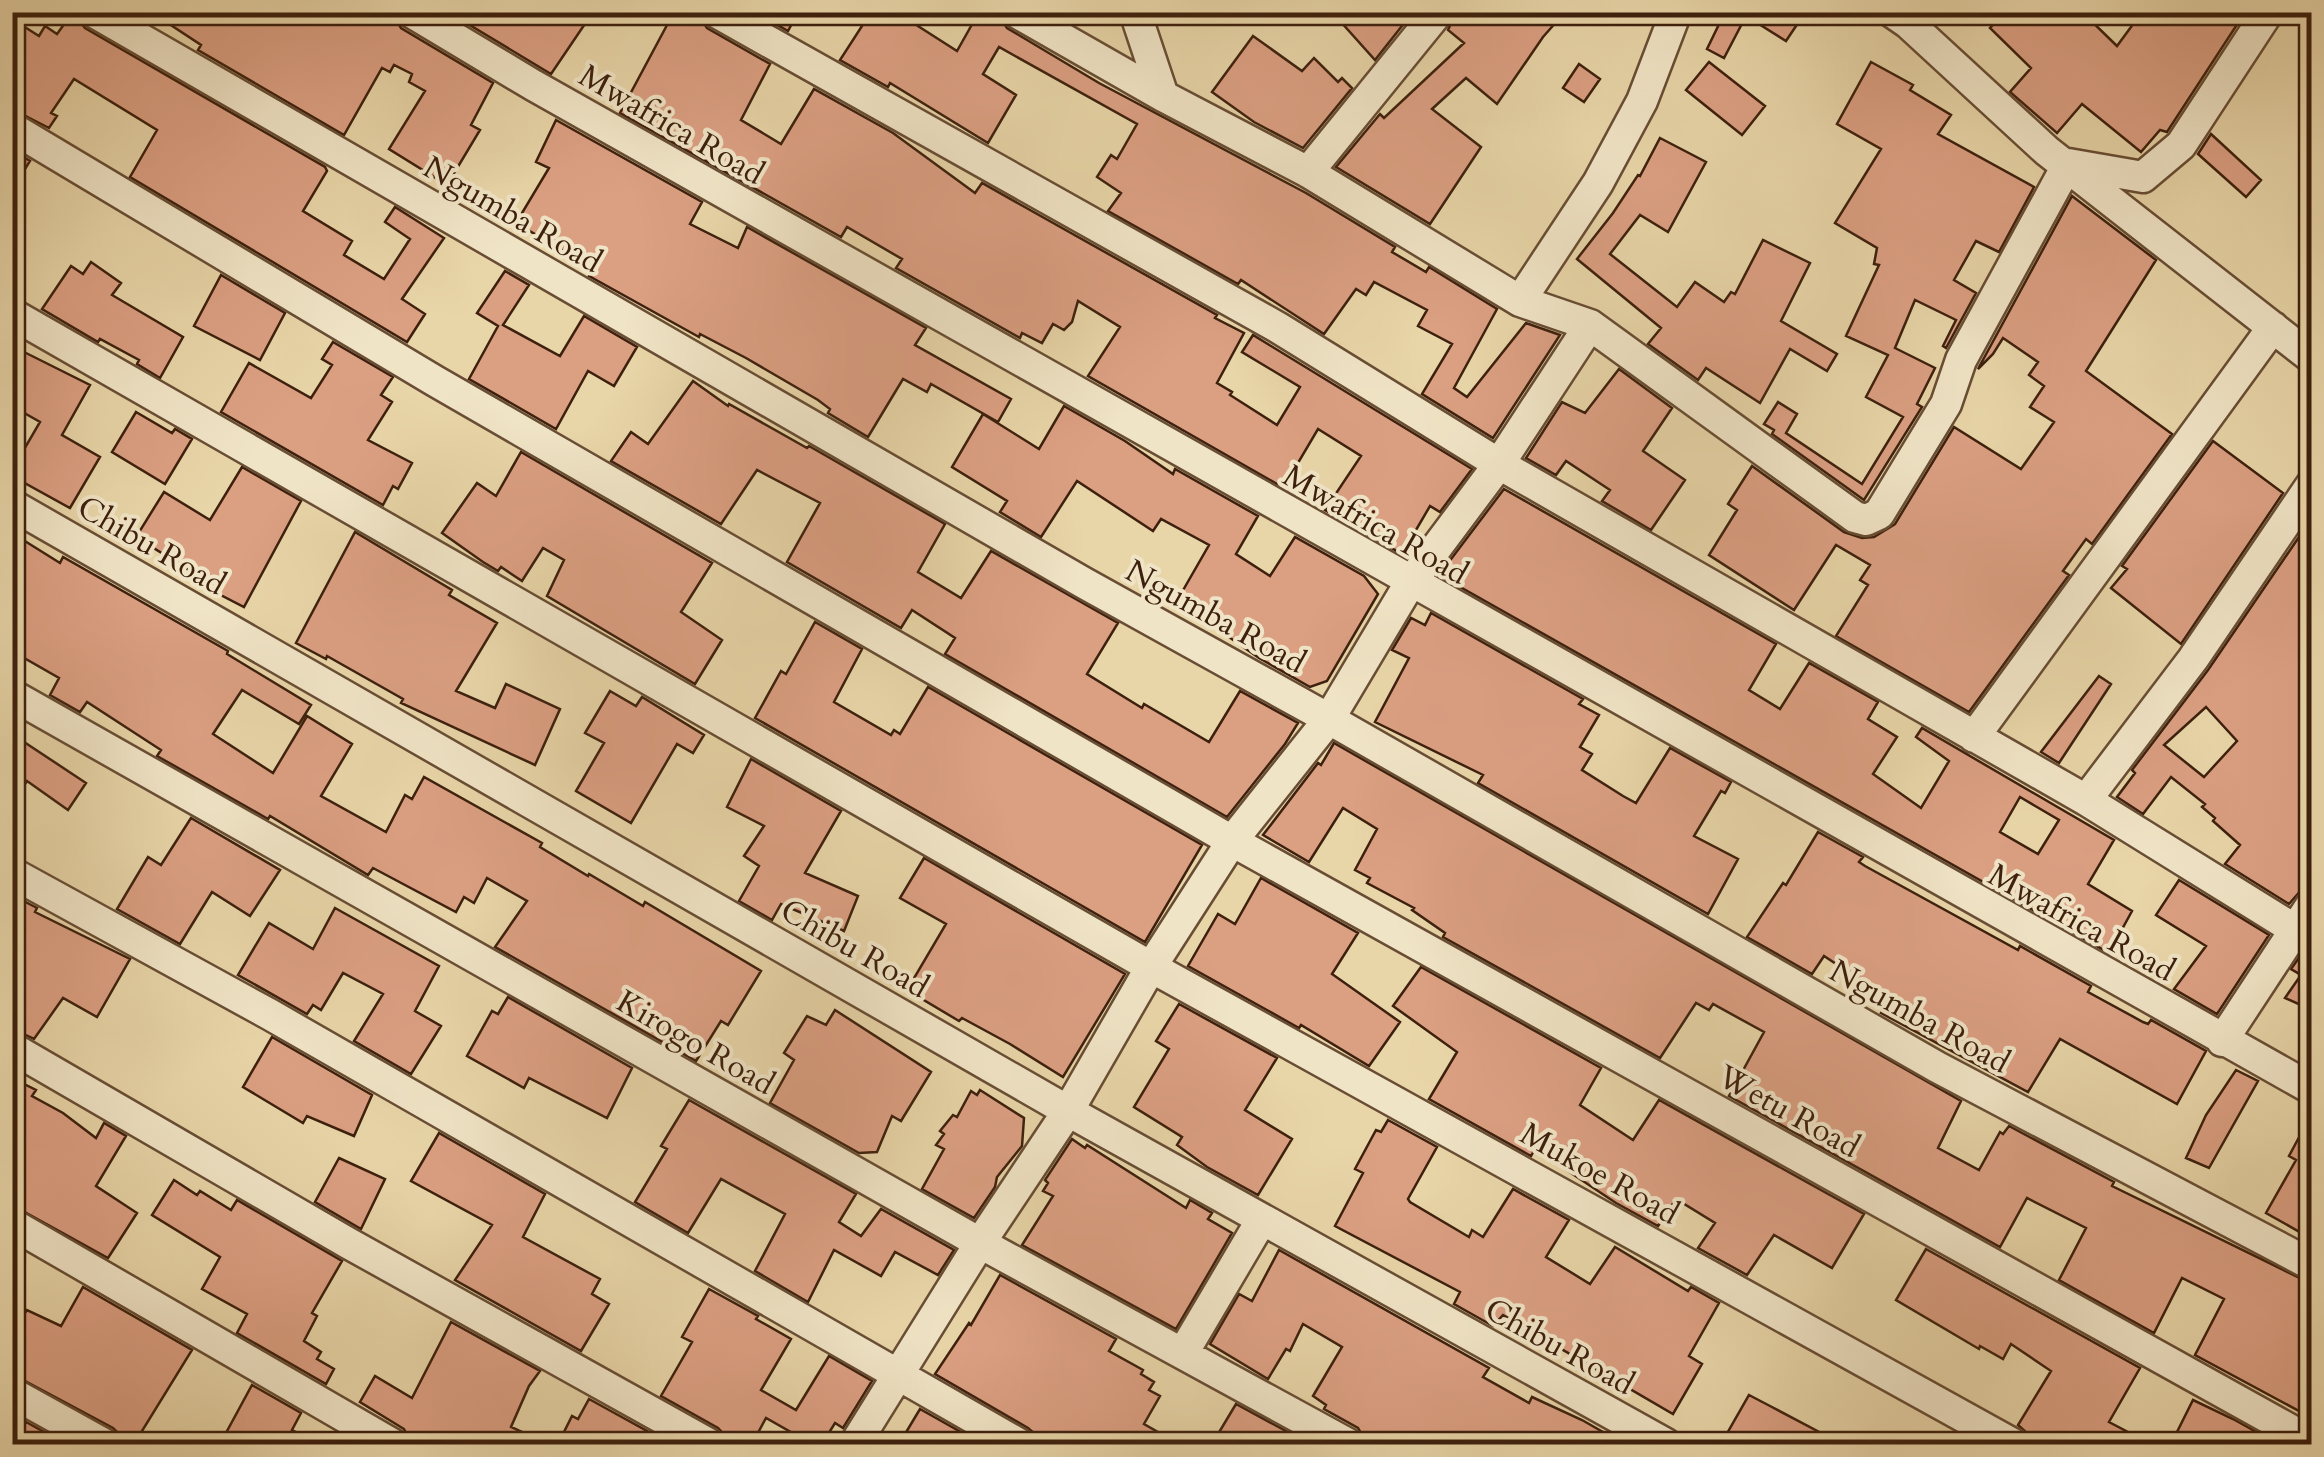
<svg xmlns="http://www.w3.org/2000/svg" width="2324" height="1457" viewBox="0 0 2324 1457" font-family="Cardo,serif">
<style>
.building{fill:#db9f82;stroke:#3d200d;stroke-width:2.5;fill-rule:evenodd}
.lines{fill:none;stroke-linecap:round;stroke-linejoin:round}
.street-casing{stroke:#684d34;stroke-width:35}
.street{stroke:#f0e4c6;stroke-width:30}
.labels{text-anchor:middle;stroke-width:8;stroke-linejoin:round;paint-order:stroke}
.street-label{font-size:32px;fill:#3d200d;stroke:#f0e4c6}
</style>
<rect width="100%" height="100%" fill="#e8d5a8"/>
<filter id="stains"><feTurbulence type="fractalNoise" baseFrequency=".002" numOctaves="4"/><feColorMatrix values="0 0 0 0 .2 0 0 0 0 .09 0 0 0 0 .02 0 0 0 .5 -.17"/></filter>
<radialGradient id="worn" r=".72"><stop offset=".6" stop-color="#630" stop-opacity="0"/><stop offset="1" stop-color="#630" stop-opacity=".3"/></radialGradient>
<!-- building -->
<path class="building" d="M73 12 85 28 325 167 327 171 303 211 352 241 344 255 384 279 410 239 385 222 395 207 444 238 402 299 425 314 407 342 130 177 157 130 74 79 51 113 57 116 49 128 12 109V19L39 36 45 26 57 34Z
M151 12H392L401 28 493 83 471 125 480 130 447 185 389 149 425 91 409 82 412 74 394 65 390 72 382 68 344 135 198 50 201 45Z
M448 12H593L551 74Z
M674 12H697L707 28 770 64 741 120 781 144 814 89 893 133 975 193 982 183 1217 315 1215 318 1244 333 1217 383 1232 392 1230 395 1277 425 1300 387 1242 352 1253 335 1472 469 1440 512 1430 506 1402 554 1325 510 1361 456 1318 429 1285 485 1277 484 1088 376 1120 327 1078 301 1072 322 1064 330 1053 324 1042 343 1022 333 1020 338 896 268 902 259 847 227 841 237 620 113Z
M755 12H798L788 31Z
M871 12H896L957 51 979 12H997L1007 28 1099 83 1306 193 1395 247 1392 252 1426 272 1429 267 1497 309 1454 388 1467 397 1526 323 1560 335 1493 438 1422 394 1452 344 1418 326 1427 310 1374 282 1366 295 1356 289 1324 334 1241 280 1238 284 1108 211 1121 193 1097 177 1111 155 1117 159 1137 124 999 47 983 74 1016 95 988 143 890 83 888 87 840 60Z
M1332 12H1413L1375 60Z
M1456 12H1565L1543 37 1497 104 1466 78 1432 109 1481 147 1430 224 1336 167 1380 114 1384 118 1464 43 1448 30Z
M1725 12H1781L1798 23 1786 41 1746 16 1724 58 1707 49Z
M2005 12H2082L2117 46 2142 12H2231L2240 20 2167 132 2160 130 2141 152 2082 104 2057 133 2010 92 2031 68 1990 28Z
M1253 36 1302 71 1314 58 1338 82 1342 78 1352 88 1303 148 1254 122 1212 92Z
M1709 62 1765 106 1742 135 1686 90Z
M1871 62 1913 85 1910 90 1951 115 1938 134 2034 187 1999 252 1976 241 1954 280 1976 293 1946 348 1943 346 1956 320 1915 300 1895 348 1935 368 1917 404 1922 407 1864 500 1772 434 1774 430 1764 424 1778 402 1797 414 1786 433 1862 484 1903 417 1866 397 1888 355 1846 336 1879 265 1874 264 1877 248 1835 223 1881 149 1837 124Z
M1579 64 1600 79 1584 102 1563 88Z
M556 120 702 202 690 224 738 248 747 227 926 328 915 345 1011 399 998 422 931 384 927 392 903 379 868 437 828 413 830 409 818 400 746 358 700 334 699 337 589 276 593 268 516 223 549 168 536 162Z
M2211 134 2261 180 2246 197 2198 154Z
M1660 138 1706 162 1668 232 1640 215 1610 254 1677 307 1695 282 1724 302 1731 292 1735 294 1763 240 1810 263 1781 321 1837 354 1827 371 1790 349 1760 403 1706 368 1698 380 1648 344 1661 328 1577 259 1613 213 1638 175 1640 176Z
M12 150 30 161 12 190Z
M2072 196 2156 260 2086 371 2172 434 2092 544 2086 539 2063 571 2069 575 1969 712 1836 636 1868 585 1860 580 1870 565 1836 545 1794 610 1709 555 1737 510 1728 504 1752 466 1844 532 1862 538 1874 537 1895 524 1954 427 2021 469 2054 422 2030 407 2044 386 2029 375 2038 362 2003 338 1993 354 1978 369Z
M91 262 121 283 112 295 183 337 160 378 137 364 139 360 100 339 98 342 42 309 71 266 83 274Z
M505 271 529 285 503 325 560 356 584 316 637 347 614 386 588 371 556 429 469 379 498 326 477 313Z
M221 275 285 313 260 360 194 326Z
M333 342 393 377 381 395 392 402 368 440 412 463 398 489 393 486 383 505 221 412 249 363 311 398 332 365 322 359Z
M12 346 90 385 62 435 100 457 70 508 12 476V470L40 422 12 406Z
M1619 369 1672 408 1643 451 1685 480 1651 530 1602 501 1610 490 1566 461 1556 475 1526 458 1562 402 1585 413Z
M693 381 728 406 729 404 807 448 809 446 945 524 918 572 961 598 991 551 1118 623 1087 674 1142 708 1144 704 1209 742 1240 691 1298 723 1285 744 1227 817 945 654 955 638 912 610 901 628 787 562 820 503 757 470 721 524 611 461 631 432 648 444Z
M1064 406 1125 441 1173 474 1175 469 1258 516 1236 554 1270 576 1295 537 1364 576 1378 594 1327 681 1310 687 1259 658 1226 635 1228 632 1178 599 1209 545 1161 519 1153 531 1077 481 1041 537 1000 512 1007 501 952 467 983 414 1039 449Z
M136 412 172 433 175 429 192 439 165 484 112 452Z
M2213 441 2283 493 2181 644 2111 588 2127 569 2122 566Z
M521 452 712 563 681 612 722 640 695 684 547 596 564 560 543 548 522 581 501 567 498 571 483 562 442 533 477 483 496 496Z
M242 467 301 501 244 607 211 590 213 585 136 537 164 492 210 520Z
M1504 489 1776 644 1749 690 1780 709 1809 663 1878 702 1868 719 1897 737 1873 774 1921 808 1949 761 1916 737 1922 728 2114 840 2088 884 2132 911 2109 953 1439 575ZM2020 797 2059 820 2038 854 2000 832Z
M2312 518V885L2303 888 2289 904 2225 864 2240 845 2213 821 2215 818 2202 807 2205 804 2171 777 2143 814 2117 797 2135 773 2132 770 2208 670ZM2206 707 2237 741 2204 777 2164 745Z
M355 532 452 590 449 595 497 623 456 691 495 708 506 684 560 709 535 765 401 703 403 699 327 656 326 659 296 643Z
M12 533 60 563 63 557 228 651 227 654 311 705 299 724 242 690 213 734 273 773 307 716 352 744 321 796 386 832 405 795 412 799 424 777 542 843 540 847 588 876 589 874 643 906 645 902 761 971 728 1025 721 1021 696 1061 495 947 527 901 487 878 474 903 464 897 456 912 373 868 368 875 270 816 268 819 157 756 161 750 87 702 80 712 50 695 59 678 12 651Z
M1431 613 1583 699 1579 704 1599 715 1580 747 1592 754 1582 770 1623 796 1636 803 1670 748 1731 782 1725 793 1721 791 1694 836 1738 859 1708 914 1478 783 1483 775 1375 722 1409 658 1392 650 1411 618 1425 625Z
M815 622 862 649 834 702 891 735 894 730 900 734 928 687 1202 845 1145 942 755 718 781 671 786 674Z
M2099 676 2111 684 2059 763 2041 752Z
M610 691 636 706 642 697 704 735 693 753 677 744 631 823 576 791 604 743 585 733Z
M12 734 86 783 68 810 27 781 12 804Z
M1334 743 1961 1101 1938 1148 1979 1170 2000 1132 2003 1134 2009 1126 2114 1182 2112 1186 2312 1284V1418L2195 1355 2224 1299 2182 1278 2154 1333 2059 1280 2086 1228 2027 1198 2000 1247 1729 1096 1764 1032 1713 1004 1709 1010 1696 1003 1660 1058 1443 937 1445 933 1412 910 1414 908 1367 883 1370 878 1355 870 1377 829 1343 808 1309 862 1263 835 1318 763 1321 765Z
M751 759 841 811 805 873 858 896 844 931 781 904 772 920 739 901 759 866 744 856 764 826 727 807Z
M191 818 280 870 250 916 212 892 180 944 117 909 148 857 161 865Z
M1818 832 1863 857 1859 862 1865 866 2018 950 2020 946 2091 986 2088 992 2143 1022 2148 1024 2151 1020 2206 1051 2177 1104 2060 1039 2028 1092 1881 1013 1889 999 1824 956 1812 974 1747 937 1783 883 1786 885Z
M924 858 1125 974 1063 1077 1010 1044 962 1018 959 1021 907 990 946 924 900 898Z
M1261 878 1358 933 1332 974 1400 1022 1369 1066 1301 1025 1299 1028 1188 966 1218 914 1235 924Z
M2179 880 2269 935 2217 1014 2174 989 2206 946 2156 915Z
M12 895 37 908 35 912 130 959 97 1017 63 998 34 1039 12 1029Z
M335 908 439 966 415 1011 441 1026 411 1074 354 1041 383 994 343 973 321 1010 313 1005 307 1014 238 975 269 923 313 949Z
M2312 939V1010L2285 998 2301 975 2291 969Z
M1421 967 1601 1068 1580 1105 1633 1140 1659 1100 1864 1214 1832 1268 1774 1235 1747 1275 1698 1248 1715 1223 1676 1199 1658 1226 1616 1203 1535 1149 1531 1156 1429 1099 1457 1052 1393 1006Z
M508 997 632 1068 607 1118 529 1078 524 1088 467 1056 492 1011 498 1014Z
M1179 1004 1277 1058 1245 1110 1292 1139 1258 1195 1207 1167 1177 1145 1182 1137 1134 1107 1169 1049 1156 1041Z
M835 1010 931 1072 901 1121 892 1116 877 1152 859 1153 770 1103 794 1060 784 1053 807 1016 826 1025Z
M272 1037 372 1095 354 1136 307 1116 303 1123 243 1087Z
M2236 1070 2258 1081 2209 1168 2186 1158 2206 1115Z
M12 1078 36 1090 32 1096 63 1113 96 1138 104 1123 126 1136 96 1186 137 1213 108 1258 12 1205Z
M980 1090 1024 1118 1022 1146 997 1177 995 1187 974 1218 922 1189 944 1149 936 1145 944 1134 940 1131 953 1115 957 1117 971 1091 977 1095Z
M689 1100 856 1194 839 1222 861 1236 881 1209 954 1250 938 1275 895 1252 881 1276 834 1250 808 1302 755 1271 785 1214 721 1179 688 1233 635 1202 667 1149 661 1146Z
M2312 1113V1239L2266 1213 2296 1160 2289 1156Z
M1388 1120 1437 1147 1408 1199 1410 1202 1469 1237 1472 1230 1483 1237 1513 1189 1569 1220 1546 1257 1590 1284 1615 1247 1688 1291 1691 1287 1719 1303 1689 1356 1702 1364 1673 1414 1503 1315 1493 1326 1454 1304 1460 1292 1335 1226 1363 1173 1355 1169 1376 1130 1381 1132Z
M439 1133 545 1194 523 1237 600 1279 592 1294 609 1304 581 1351 455 1280 492 1225 411 1181Z
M1072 1139 1085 1148 1087 1145 1186 1208 1190 1200 1212 1213 1208 1219 1232 1233 1176 1329 1022 1245 1053 1196 1043 1191 1048 1183 1045 1180Z
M339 1158 385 1179 361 1229 315 1202Z
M174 1180 197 1195 200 1191 231 1210 237 1200 342 1261 312 1313 317 1316 304 1341 321 1352 317 1359 334 1369 326 1384 237 1333 247 1314 202 1289 220 1257 152 1215Z
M1926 1249 2140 1368 2109 1422 2151 1444H2032L2028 1434 2018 1425 2051 1371 2011 1344 2003 1359 1980 1346 1979 1349 1896 1300Z
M1279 1250 1489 1368 1483 1377 1529 1403 1532 1397 1582 1420 1624 1444H1367L1358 1428 1324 1409 1326 1405 1313 1396 1342 1347 1303 1324 1290 1351 1286 1349 1268 1379 1210 1344 1239 1294 1252 1301Z
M1000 1275 1116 1339 1109 1351 1143 1370 1141 1374 1154 1382 1149 1390 1160 1396 1144 1424 1179 1444H1038L1036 1435 1028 1428 935 1374 969 1323 971 1325Z
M83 1287 192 1350 134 1444H123L120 1435 113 1428 12 1374V1332L27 1310 61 1326Z
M709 1289 758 1316 756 1319 791 1339 761 1390 796 1410 829 1356 872 1381 843 1428 835 1423 822 1444H812L766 1418 752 1444H733L718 1428 661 1396 692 1342 682 1337Z
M451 1322 540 1371 529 1386 511 1427 548 1444H411L404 1429 360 1402 375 1376 412 1398Z
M252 1385 301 1413 292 1430 319 1444H220Z
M1749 1395 1770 1406 1842 1444H1721Z
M589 1399 647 1431 639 1444H558L572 1416 578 1419Z
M2193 1400 2233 1419 2278 1444H2171Z
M1236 1404 1310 1444H1212Z
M920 1409 982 1444H899Z
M26 1422 66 1444H12Z"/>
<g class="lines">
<defs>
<path id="street" d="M94 12 1084 583 1329 719 1937 1067 2312 1265
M411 12 533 85 2312 1089
M716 12 1277 327 1499 464 2086 800 2294 929
M1016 12 1163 96 1308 172 1520 301 1590 325 1855 517 1866 520 1879 514 1946 404 1961 360 2068 164 2143 177 2181 145 2268 12
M1135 12 1163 96
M1892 12 1908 23 2047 151 2312 358
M12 128 435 381 1232 841 2312 1442
M1308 172 1438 12
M1520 301 1598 183 1642 101 1676 12
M12 314 1151 967 2013 1444
M12 505 1068 1111 1666 1444
M12 695 980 1243 1348 1444
M1974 737 2273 327
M2086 800 2193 659 2312 484
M12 873 269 1014 1019 1444
M2222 1041 2312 904
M12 1048 348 1243 709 1444
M12 1224 392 1444
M1183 1353 1261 1221
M12 1393 104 1444
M855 1444 980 1243 1068 1111 1151 967 1232 841 1329 719 1410 583 1499 464 1590 325"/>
</defs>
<!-- street casing -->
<use href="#street" class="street-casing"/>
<!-- street -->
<use href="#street" class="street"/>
</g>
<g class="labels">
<!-- street labels -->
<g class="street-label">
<text transform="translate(672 124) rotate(30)" y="11">Mwafrica Road</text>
<text transform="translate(513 214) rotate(30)" y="11">Ngumba Road</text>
<text transform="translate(1376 524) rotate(30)" y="11">Mwafrica Road</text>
<text transform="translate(152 545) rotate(30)" y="11">Chibu Road</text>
<text transform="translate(1216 616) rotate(29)" y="11">Ngumba Road</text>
<text transform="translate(2082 922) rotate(29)" y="11">Mwafrica Road</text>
<text transform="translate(855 948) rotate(30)" y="11">Chibu Road</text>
<text transform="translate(1920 1016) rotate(29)" y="11">Ngumba Road</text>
<text transform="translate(696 1042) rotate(30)" y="11">Kirogo Road</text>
<text transform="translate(1789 1111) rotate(29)" y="11">Wetu Road</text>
<text transform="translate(1600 1173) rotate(29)" y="11">Mukoe Road</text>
<text transform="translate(1560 1346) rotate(29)" y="11">Chibu Road</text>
</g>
</g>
<!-- margin -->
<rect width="2324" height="1457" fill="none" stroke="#e8d5a8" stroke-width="50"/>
<rect x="15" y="15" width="2294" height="1427" fill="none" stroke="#3d200d" stroke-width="5"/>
<rect x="25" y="25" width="2274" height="1407" fill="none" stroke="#3d200d" stroke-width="2.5"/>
<rect width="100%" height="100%" filter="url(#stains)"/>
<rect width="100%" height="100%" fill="url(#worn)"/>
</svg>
